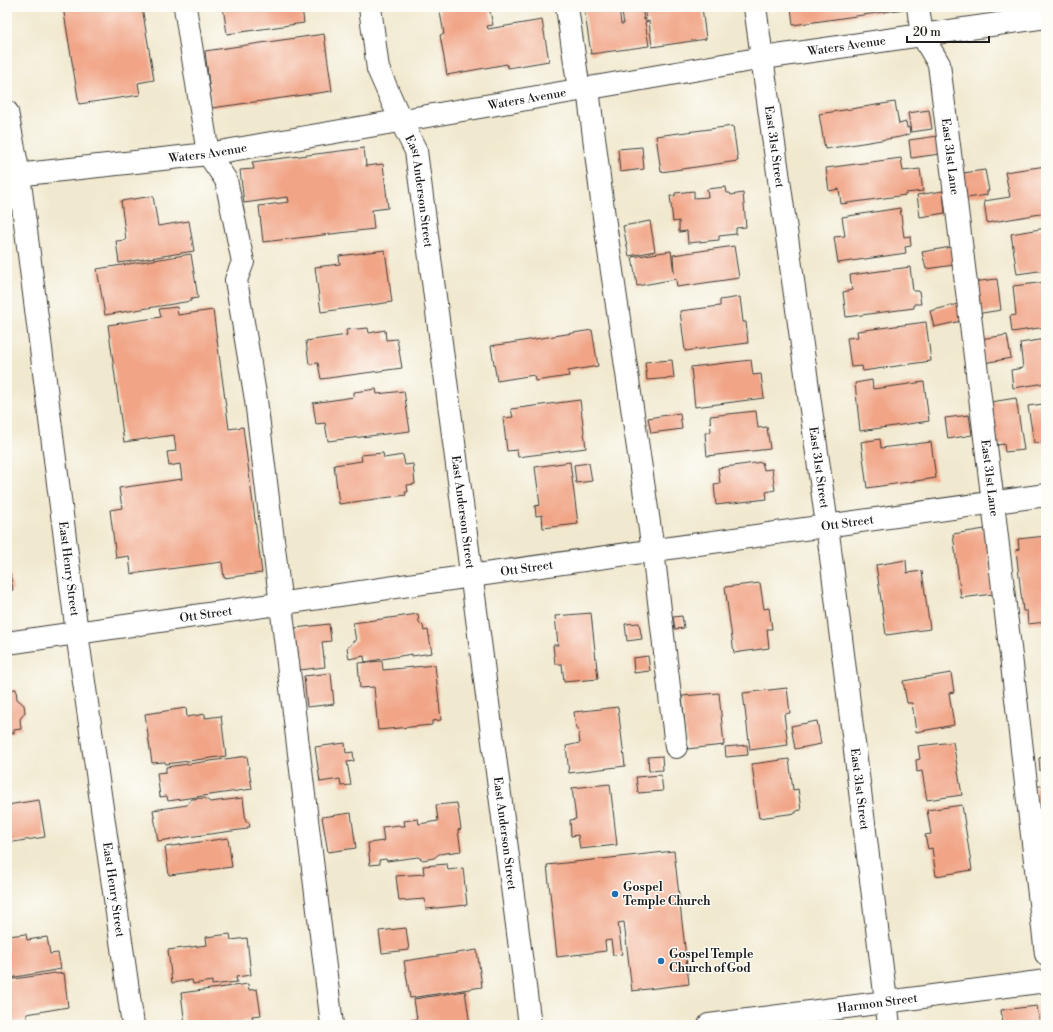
<svg xmlns="http://www.w3.org/2000/svg" width="1053" height="1032" viewBox="0 0 1053 1032" font-family="'Libre Bodoni',serif">
<style>
.building{fill:#f1a486}
.lines{fill:none;stroke-linecap:round;stroke-linejoin:round}
.minor-casing{stroke:#3c3b37;stroke-width:24}
.major-casing{stroke:#3c3b37;stroke-width:24}
.minor{stroke:#fff;stroke-width:22}
.major{stroke:#fff;stroke-width:22}
.poi-dot{fill:#1f6fb2;stroke:#fdfcf7;stroke-width:1.5}
.labels{text-anchor:middle;stroke-width:3;stroke-linejoin:round;paint-order:stroke}
.street-label{font-size:12px;fill:#1c1c1c;stroke:#fdfcf7}
.poi-label{font-size:12px;font-weight:bold;fill:#1c1c1c;stroke:#fdfcf7;text-anchor:start}
</style>
<rect width="100%" height="100%" fill="#fdfcf7"/>
<filter id="ink" filterUnits="userSpaceOnUse"><feTurbulence type="fractalNoise" baseFrequency=".025" numOctaves="2"/><feDisplacementMap in="SourceGraphic" scale="8" xChannelSelector="R" yChannelSelector="G"/><feConvolveMatrix kernelMatrix="1 2 1 2 8 2 1 2 1" color-interpolation-filters="sRGB"/></filter>
<filter id="wash" filterUnits="userSpaceOnUse"><feTurbulence type="fractalNoise" baseFrequency=".012" numOctaves="4" result="noise"/><feDisplacementMap in="SourceGraphic" scale="16" xChannelSelector="R" yChannelSelector="G"/><feGaussianBlur stdDeviation="0.9" result="paint"/><feColorMatrix in="noise" values="0 0 0 0 0 0 0 0 0 0 0 0 0 0 0 0 0 1.4 0 .05"/><feComposite in="paint" operator="in"/></filter>
<g filter="url(#wash)">
<rect width="100%" height="100%" fill="#f1e9cf"/>
<g id="blocks">
<!-- building -->
<path class="building" d="M63 7H142L154 80 138 83 140 95 79 104Z
M223 7H302L304 23 227 34Z
M439 7H489L493 25 487 26 488 29 542 20 549 61 508 68 507 64 447 75 440 35 444 34Z
M584 7H619L621 24H624L621 7H642L644 20H646L644 7H702L706 39 652 47 649 21 645 22 649 46 591 54Z
M791 7H912V8L793 25Z
M324 34 332 91 212 108 205 51Z
M895 102 899 124 906 122 907 128 909 127 910 134 900 137 825 149 819 114Z
M929 110 932 129 911 132 908 113Z
M733 126 738 161 661 172 656 136Z
M938 136 940 154 911 158 909 140Z
M642 147 644 169 620 172 618 149Z
M364 148 366 166 383 164 388 208 372 210 374 229 263 242 259 206 289 202 288 197 244 203 240 170 254 169 252 162Z
M901 158 903 171 920 169 923 191 906 193V195L841 204 839 189 829 191 826 168Z
M1046 166V213L987 223 984 201 1010 197 1005 172Z
M985 170 989 191H987V195L967 198 963 173Z
M726 187 727 193H730L731 195 743 193 746 227 736 228V234L719 236V240L688 243 687 231 679 232V221L673 222 670 196H675V193L694 191V198L708 197 707 189Z
M943 191 945 213 920 217 917 195Z
M153 196 158 226 189 221 194 251 119 263 116 241 126 240 121 201Z
M900 208 904 237 910 236 911 246 905 247 906 253 838 263 834 237 845 236 842 217Z
M650 221 655 251 629 256 623 226Z
M1046 228V270L1017 274 1011 234Z
M734 246 739 278 677 287 676 279 637 286 632 257 671 251 674 273 673 255Z
M951 247 954 265 926 269 922 252Z
M385 250 392 302 321 312 315 267 340 264 339 256Z
M191 254 198 298 191 299V301L105 315 97 269Z
M910 267 913 291H919L921 304H914V308L846 317 843 292 852 290 850 275Z
M997 279 1001 310 976 314 972 282Z
M1046 282V327L1012 332 1010 316 1016 315 1013 286Z
M740 297 743 322H746L748 343 685 351 680 311 720 306V300Z
M958 304 961 321 934 327 930 311Z
M177 307 178 315 213 310 229 429 243 427 262 573 224 578 222 562 131 574 129 556 116 558 110 510 122 508 119 488 182 479 180 464 169 466 167 452 176 451 174 435 124 442 108 325 161 317 159 309Z
M926 322 931 361 863 371 862 366 851 367 847 338 858 337 857 331Z
M368 328 369 333 385 330 386 340 397 339 402 368 321 379 318 363 309 364 306 341 347 335 346 330Z
M592 330 598 366 568 371 569 376 535 381 534 375 497 381 491 346Z
M1007 335 1011 358 984 363 980 339Z
M1046 339V383L1013 388 1011 370 1023 368 1020 343Z
M672 360 674 378 647 380 645 362Z
M751 360 753 375 761 374 764 398 695 407 691 367Z
M872 380 873 389 924 382 929 421 860 431 855 383Z
M376 389 377 394 404 391 410 431 328 441 325 423 316 424 313 403 354 397V392Z
M1016 398 1024 450 1005 452 1004 444 997 445 991 402Z
M1046 398V446H1045L1044 442 1034 443 1028 406 1043 404 1042 399Z
M580 400 586 448 518 457 517 450 507 451 503 418 513 417 511 409Z
M756 411 758 428 767 427 770 449 707 456 705 433 711 432 710 416Z
M680 413 682 429 651 433 648 418Z
M969 415 972 435 948 439 945 418Z
M880 439 881 448 931 442 936 478 867 488 861 442Z
M383 453 384 458 403 455 405 465 413 464 415 484 407 485 408 492H405L406 495 339 504 334 465 362 461 361 455Z
M570 462 578 524 543 528 542 515 536 516 535 506 540 505 535 467Z
M762 462 764 470 772 469 775 490 766 492 767 499 716 505 714 484 720 483 718 468Z
M589 463 592 481 576 483 574 465Z
M985 529 993 594 961 598 953 534Z
M1046 536V622L1028 624 1027 611H1023L1016 550 1019 549 1018 539Z
M7 558 13 590 7 591Z
M906 560 907 573 922 571 930 629 886 635 876 565Z
M760 583 764 609 769 608 772 629H767L769 648 734 653 725 587Z
M591 613 598 679 564 682 562 664H555L553 645H558L555 616Z
M418 614 419 622 423 626 424 631 428 630 432 653 412 656V654L365 662 364 656 349 659 347 648 353 643V641H356L353 623Z
M682 616 684 628 675 629 673 617Z
M639 623 642 639 627 641 625 624Z
M329 624 331 641 322 642 325 667 300 670 295 628Z
M648 656 650 671 634 673 633 658Z
M382 661 383 670 435 665 441 720 432 721V725L378 730 374 687 360 688 358 663Z
M331 673 334 704 307 707 304 676Z
M951 673 954 692 949 693 954 725 916 732 912 703H907L903 681Z
M787 688 790 713 784 714 788 745 750 750 743 693Z
M16 689 17 699 24 705 25 712 20 719 21 729 14 730V733L7 734V690Z
M719 693 724 745 687 749 682 696Z
M618 707 625 766 569 773 566 746 580 743 578 729H576L574 712Z
M186 708 187 717 205 714V718L221 716 226 756 166 764 165 762 152 763 145 714Z
M817 721 821 744 795 749 791 726Z
M953 742 962 795 927 800 922 771 917 772 916 760 920 759 918 746Z
M345 743 346 753 353 752 354 761 347 762 351 785 341 786 340 779 320 782 315 747Z
M747 745 748 755 726 757 725 747Z
M247 756 252 789 168 801 167 796 160 797 157 773 166 772V767Z
M662 756 663 770 649 771 648 757Z
M1046 757V770L1040 771 1039 758Z
M789 759 793 790 798 789 801 810 796 811V813L759 818 752 764Z
M661 775 663 791 638 793 636 777Z
M610 784 617 845 580 849 578 835 571 836 570 820 576 819 572 788Z
M1046 785V825L1040 826 1034 787Z
M205 798 210 802 243 798 246 822H249L250 827H247V829L158 841 153 810 187 805 192 799Z
M39 800 45 837 7 843V805Z
M457 803 461 829 458 830 461 851 439 854 434 858 423 860 418 857 387 861 386 859 379 860 380 864 370 865 368 843 384 841 382 827 399 825 400 826H405L404 821 418 819 419 824 438 821 436 805Z
M962 805 972 870 936 876 932 848 928 849 925 835 931 834 927 810Z
M351 813 356 848 328 852 322 817Z
M228 838 232 867 169 875 165 847Z
M674 851 689 984 632 991 624 922 618 923 622 954 613 955 611 940 605 941 606 951 557 957 547 865Z
M447 864 448 870 463 868 467 905 426 909 425 899 399 901 396 876 424 874 423 866Z
M406 928 409 950 382 953 379 931Z
M26 934 27 940 47 937 50 954 58 953 61 969 10 978 9 976H7V936Z
M230 934 231 940 247 938 251 975 236 977 237 982 212 985V981L193 984 192 980 172 983 168 950 207 945 206 937Z
M477 950 482 987 410 998 404 961Z
M55 973 56 974 64 973 68 1007 27 1014V1020L7 1023V980Z
M248 984 249 990 257 989 261 1015 252 1016 253 1020 216 1025H185L181 993Z
M465 991 470 1025H412L411 1020 417 1019 414 999Z
M1037 1006 1040 1025H1003L1001 1010Z
M968 1021V1025H947V1024Z"/>
</g>
</g>
<g filter="url(#ink)">
<use href="#blocks" fill-opacity="0" stroke="#3c3b37" stroke-width="1"/>
<g class="lines">
<defs>
<g id="minor">
<path d="M185 7 208 154 226 180 243 262 236 280 256 400 332 1025"/>
<path d="M567 7 579 90"/>
<path id="s1" d="M755 7 827 525 889 1025"/>
<path id="s2" d="M918 7 922 35 939 64 993 503 1046 954"/>
<path d="M588 89 604 217 653 550 676 747"/>
<path id="s3" d="M7 643 471 576 1046 495"/>
</g>
<g id="major">
<path id="s4" d="M370 7 378 69 401 121 416 151 530 1025"/>
<path id="s5" d="M7 112 19 175 77 633 133 1025"/>
<path id="s6" d="M7 176 208 154 763 58 1046 17"/>
<path id="s7" d="M709 1025 1046 981"/>
</g>
</defs>
<!-- minor casing -->
<use href="#minor" class="minor-casing"/>
<!-- major casing -->
<use href="#major" class="major-casing"/>
<!-- minor -->
<use href="#minor" class="minor"/>
<!-- major -->
<use href="#major" class="major"/>
</g>
</g>
<!-- markers -->
<g class="poi-dot">
<circle cx="615" cy="894" r="4"/>
<circle cx="661" cy="961" r="4"/>
</g>
<g class="labels">
<!-- street labels -->
<g class="street-label">
<text dy="4" stroke="none"><textPath href="#s6" startOffset="850">Waters Avenue</textPath></text>
<text dy="4" stroke="none"><textPath href="#s6" startOffset="526">Waters Avenue</textPath></text>
<text dy="4" stroke="none"><textPath href="#s1" startOffset="141">East 31st Street</textPath></text>
<text dy="4" stroke="none"><textPath href="#s6" startOffset="202">Waters Avenue</textPath></text>
<text dy="4" stroke="none"><textPath href="#s2" startOffset="155">East 31st Lane</textPath></text>
<text dy="4" stroke="none"><textPath href="#s4" startOffset="193">East Anderson Street</textPath></text>
<text dy="4" stroke="none"><textPath href="#s1" startOffset="465">East 31st Street</textPath></text>
<text dy="4" stroke="none"><textPath href="#s2" startOffset="479">East 31st Lane</textPath></text>
<text dy="4" stroke="none"><textPath href="#s4" startOffset="517">East Anderson Street</textPath></text>
<text dy="4" stroke="none"><textPath href="#s3" startOffset="849">Ott Street</textPath></text>
<text dy="4" stroke="none"><textPath href="#s3" startOffset="525">Ott Street</textPath></text>
<text dy="4" stroke="none"><textPath href="#s5" startOffset="461">East Henry Street</textPath></text>
<text dy="4" stroke="none"><textPath href="#s3" startOffset="201">Ott Street</textPath></text>
<text dy="4" stroke="none"><textPath href="#s1" startOffset="789">East 31st Street</textPath></text>
<text dy="4" stroke="none"><textPath href="#s4" startOffset="841">East Anderson Street</textPath></text>
<text dy="4" stroke="none"><textPath href="#s5" startOffset="785">East Henry Street</textPath></text>
<text dy="4" stroke="none"><textPath href="#s7" startOffset="170">Harmon Street</textPath></text>
</g>
<!-- poi labels -->
<g class="poi-label">
<text x="623" y="891">Gospel<tspan x="623" dy="14">Temple Church</tspan></text>
<text x="669" y="958">Gospel Temple<tspan x="669" dy="14">Church of God</tspan></text>
</g>
</g>
<!-- margin -->
<rect width="1053" height="1032" fill="none" stroke="#fdfcf7" stroke-width="24"/>
<!-- scale -->
<path d="M907 36v6h82v-6" fill="none" stroke="#1c1c1c" stroke-width="2"/>
<text x="913" y="36" font-size="12" fill="#1c1c1c" stroke="#fdfcf7" stroke-width="3" paint-order="stroke">20 m</text>
</svg>
